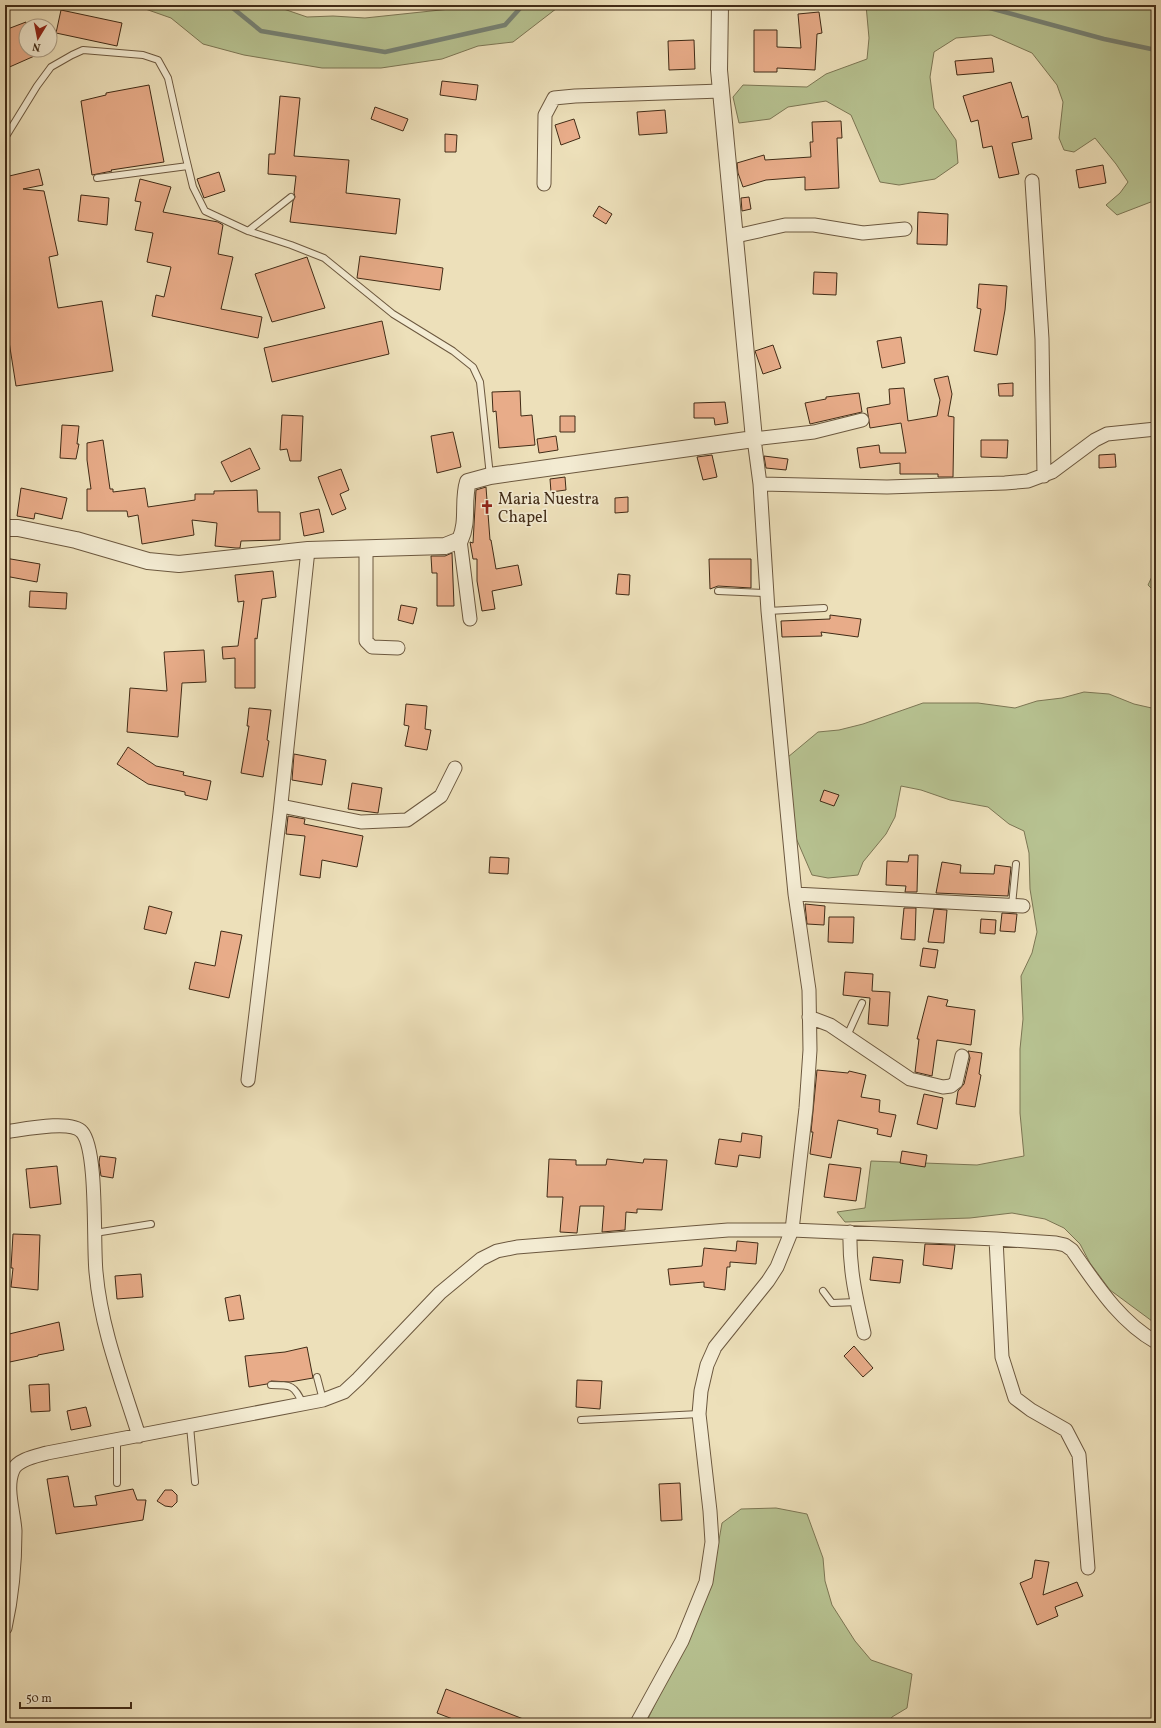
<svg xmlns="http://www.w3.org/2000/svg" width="1161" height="1728" viewBox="0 0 1161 1728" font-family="Vollkorn,serif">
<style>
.green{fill:#b7c291;stroke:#7c7654}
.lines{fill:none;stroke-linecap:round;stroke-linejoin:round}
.stream{stroke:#768275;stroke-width:4.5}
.building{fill:#e8ac89;stroke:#412b16}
.service-casing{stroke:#6c583f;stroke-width:8}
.minor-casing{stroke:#6c583f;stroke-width:15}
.tertiary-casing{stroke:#6c583f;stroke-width:18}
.service{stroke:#f3ebd2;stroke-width:6}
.minor{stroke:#f3ebd2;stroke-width:13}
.tertiary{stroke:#f3ebd2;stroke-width:16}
.labels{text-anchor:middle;stroke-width:3.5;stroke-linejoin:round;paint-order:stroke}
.poi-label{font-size:16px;fill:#412b16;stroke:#f3ebd2;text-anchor:start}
</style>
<rect width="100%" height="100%" fill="#ede0ba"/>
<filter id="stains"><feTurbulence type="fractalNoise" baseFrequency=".005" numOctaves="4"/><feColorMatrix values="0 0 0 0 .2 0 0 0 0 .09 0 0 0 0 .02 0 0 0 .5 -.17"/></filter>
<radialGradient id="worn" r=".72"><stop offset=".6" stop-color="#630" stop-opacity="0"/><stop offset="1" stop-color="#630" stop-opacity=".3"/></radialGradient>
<!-- green -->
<path class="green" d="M134 5H272L307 17 333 16 365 18 450 9 454 5H561L513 42 478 46 442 59 381 68H322L244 55 203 44 171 18Z
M866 5H1156V200L1117 215 1106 205 1120 193 1128 182 1116 164 1095 138 1074 152 1064 150 1059 138 1063 102 1057 85 1032 53 991 35 956 38 934 52 930 77 934 108 956 140 958 163 935 179 899 185 880 182 851 115 826 101 788 107 770 119 739 123 733 97 743 85 807 87 826 74 867 59 869 38Z
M1156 568V593L1148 585Z
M1084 692 1109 694 1134 704 1156 709V1324L1110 1290 1090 1263 1080 1244 1064 1228 1045 1219 1012 1213 970 1218 845 1222 837 1212 865 1208 871 1161 977 1165 1024 1156 1020 1113V1049L1023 1019 1021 976 1032 953 1037 932 1030 889 1029 853 1024 831 1009 824 988 807 950 800 921 790 901 786 895 817 886 834 863 862 858 875 828 878 812 875 793 831 788 757 818 732 839 730 863 724 923 703H978L1015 708 1037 701 1062 698Z
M776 1508 807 1514 823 1558 825 1581 832 1605 855 1641 871 1660 912 1674 907 1708 892 1717 888 1723H646L698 1614 716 1557 722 1523 741 1509Z"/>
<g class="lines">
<!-- stream -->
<path class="stream" d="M229 5 261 31 385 52 505 25 523 5
M979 5 1104 39 1156 50"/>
</g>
<!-- building -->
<path class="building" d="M61 10 122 23 117 46 56 33Z
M819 12 822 33 817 34 815 70 777 68V72H754V30H777V47L801 48 798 14Z
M26 22V50H48L5 69V30Z
M694 40 695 69 669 70 668 41Z
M992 58 994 72 957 75 955 61Z
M442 81 478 85 476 100 440 95Z
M1011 82 1022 118 1028 116 1032 139 1012 143 1019 174 999 178 992 146 983 148 978 120 971 122 963 96Z
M149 85 164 162 111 170 112 171 92 175 81 101 106 95V93Z
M280 96 300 98 294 156 349 160 346 193 400 199 396 234 290 222 293 201 295 197 294 193 296 176 268 174 269 154H275Z
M375 107 408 119 403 131 371 119Z
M665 110 667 133 639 135 637 112Z
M574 119 580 138 561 145 555 125Z
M841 121 842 138H837L839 188 805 190V177L766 180 743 187 738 173 737 163 764 155 765 160 811 157 810 142H813L812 122Z
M445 134 457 135 456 152H445Z
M1103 165 1106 183 1079 188 1076 170Z
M39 169 43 185 23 189 44 191 58 255 49 257 58 308 102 301 113 371 16 386 5 316V177Z
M219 172 225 191 204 198 197 179Z
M140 179 171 187 163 212 218 222 223 225 218 254 233 257 221 309 262 317 258 338 152 316 156 295 164 297 171 267 147 262 153 233 135 230 141 202 135 201Z
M81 195 109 198 107 225 78 221Z
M749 197 751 209 742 211 741 198Z
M599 206 612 214 606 224 593 216Z
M918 212 948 214 947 245 917 244Z
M360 256 443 268 440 290 357 278Z
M307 257 325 308 272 322 255 274Z
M814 272 837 273 836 295 813 294Z
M979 284 1007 286 1005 310 997 355 974 351 981 309 977 308Z
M382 321 389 354 272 382 264 348Z
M901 337 905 363 882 368 877 341Z
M773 345 781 368 763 374 755 351Z
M948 376 952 394 948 416 954 417 953 477H938V474H900V463L860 468 857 448 879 445 880 453H906L901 423 870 428 867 408 890 404 889 389 904 388 908 421 937 416 940 400 934 379Z
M1013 383V396H999L998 384Z
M520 391 521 416 532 415 535 445 499 448 496 411 493 412 492 392Z
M859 393 862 412 810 424 805 403 826 399V397Z
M725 402 728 423 715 425 714 418H694V403Z
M282 415 303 416 301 461H290L287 449 280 450Z
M560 416H575V432H560Z
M62 425 79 426 77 444H79L76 459 60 458Z
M453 432 461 467 437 473 431 436Z
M556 436 558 450 539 453 537 439Z
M103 440 110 489H113V492L145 488 148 507 195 500V494H214V491L257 490 258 512H280V540L241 541 240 548H236L215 546 217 523 192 520 194 535 142 544 138 515 128 517 127 511H87V489H91L87 460V443Z
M981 440H1008L1007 458 981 457Z
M250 448 260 469 231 482 221 462Z
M1115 454 1116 467 1099 468V455Z
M712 455 717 477 703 480 697 457Z
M764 456 788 459 786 470 766 468Z
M341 469 349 490 340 494 346 509 332 515 318 477Z
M565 477 566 490 551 492 550 479Z
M486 487 490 540H491L496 569 518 565 522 585 492 591 495 609 482 611 477 581V559H473L470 542 473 543 476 490Z
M21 488 67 498 62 519 35 513 34 519 17 516Z
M628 497V512L615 513V498Z
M319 509 324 532 304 536 300 513Z
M452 553 454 606H437V573H432L431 556H445Z
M5 558 40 564 37 582 5 576Z
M709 559H751V588L718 586 710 589Z
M273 571 276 597 262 599 257 639 255 638V688H235V658L223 659 222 647 238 646 244 601 238 602 235 575Z
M618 574 630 575 629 595 616 594Z
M30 591 67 593 66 609 29 607Z
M401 605 417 608 413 624 398 620Z
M830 615 861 619 858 637 821 632 822 636 782 637 781 621 830 619Z
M204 650 206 682 182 683 178 737 127 732 130 688 167 691 164 652Z
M406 704 427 706 425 729 431 730 427 750 405 746 409 726 404 725Z
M249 708 271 710 267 740 269 741 263 777 241 773 249 726H247Z
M128 747 156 766 184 772 183 775 211 781 207 800 185 795V792L148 784 117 764Z
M294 754 326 760 322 785 292 780Z
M352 783 382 788 378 813 348 809Z
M824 790 839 795 834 806 820 801Z
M288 816 305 819 304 824 363 836 357 867 322 860 320 878 300 875 305 836 286 834Z
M909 855H918L917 892H905L906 886 886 885 887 861 908 862Z
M490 857 509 858 508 874 489 873Z
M942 862 961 865 960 873 994 874 995 865 1011 867 1008 896 936 893Z
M805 904 825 906 824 925 807 924Z
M149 906 172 912 166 934 144 929Z
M904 908H916L915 940 901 939Z
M934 909 947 910 944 943 928 942Z
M1002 913 1017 914 1015 932 1000 931Z
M829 917H854L853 943 828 942Z
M981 919 996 920 995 934 980 933Z
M221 931 242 935 229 998 189 989 195 962 215 966Z
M923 948 938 950 935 968 920 966Z
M845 972 873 974 872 991 890 992 888 1026 868 1024 870 998 843 995Z
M928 996 948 1000 946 1006 975 1010 971 1045 937 1040 932 1076 915 1072 919 1039H917Z
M968 1051 982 1053 979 1074 981 1075 975 1107 956 1104 958 1091 964 1084 970 1058Z
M817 1070 848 1073 849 1071 866 1075 861 1097 880 1100 879 1112 896 1115 891 1137 877 1134 878 1129 838 1120 831 1158 810 1154 813 1132H811Z
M924 1094 943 1098 937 1129 917 1124Z
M742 1133 762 1136 760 1158 739 1155 737 1167 715 1164 719 1139 741 1142Z
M902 1151 927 1155 925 1167 900 1163Z
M100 1156 116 1158 113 1178 101 1176 99 1162Z
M549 1159 576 1160V1165H606L607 1159 643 1163 644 1159 667 1160 662 1210 637 1209V1213L626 1212 625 1230 602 1232 604 1206H580L577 1233 560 1232 563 1197H547Z
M829 1164 861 1168 856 1201 824 1197Z
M57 1166 61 1204 30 1208 26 1169Z
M13 1234 40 1235 38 1290 11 1287 13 1268H11Z
M737 1241 758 1243 756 1264 730 1262V1267H727L725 1290 704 1287V1282L670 1285 668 1269 702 1266 704 1248 736 1251Z
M925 1244 955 1245 952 1269 923 1265Z
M873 1257 903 1260 900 1283 870 1280Z
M141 1274 143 1297 117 1299 115 1276Z
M240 1295 244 1319 229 1321 225 1298Z
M59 1322 64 1350 38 1355V1356L5 1363V1335Z
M854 1346 873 1368 863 1377 844 1356Z
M307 1347 313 1378 290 1382 271 1381 267 1384 249 1387 245 1356 285 1352Z
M577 1380 602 1381 600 1409 576 1407Z
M49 1384 50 1411 31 1412 29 1385Z
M86 1407 91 1426 71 1430 67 1411Z
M68 1476 74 1507 97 1505 95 1496 133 1489 137 1500H146L143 1520 56 1534 47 1479Z
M680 1483 682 1520 661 1521 659 1484Z
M165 1490H172L177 1495V1502L172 1507 165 1506 157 1501Z
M1035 1560 1049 1562 1043 1595 1077 1582 1083 1596 1055 1607 1058 1616 1037 1625 1020 1583 1032 1578Z
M446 1689 531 1722V1723H463L437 1713Z"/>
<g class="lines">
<defs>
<path id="service" d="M5 138 37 86 51 67 72 55 83 50 143 55 158 60 168 78 185 154 193 187 205 211 248 231 291 245 324 258 393 314 453 351 473 367 480 382 490 476
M97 178 188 166
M248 231 291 197
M5 349V350
M718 591 766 593
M768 611 824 608
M1012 905 1016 864
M847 1036 862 1003
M95 1233 151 1224
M823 1291 832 1303 857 1302
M317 1377 323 1400
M271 1385C292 1385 294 1385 303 1404
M581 1420 699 1414
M190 1426 195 1482
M117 1483V1439"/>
<path id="minor" d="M1032 181 1042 339 1044 476
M544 184 545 115 554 98 575 96 721 91
M736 236 785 225H814L863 233 905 229
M760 484 887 487 1005 483 1028 481 1052 472 1095 440 1107 434 1156 429
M460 540 470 619
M366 548V641L372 647 398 648
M281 806 361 822 407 820 441 796 455 768
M795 894 1023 906
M809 1017 830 1025 910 1079 943 1087 951 1086 956 1082 962 1056
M248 1080 280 813 308 550
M5 1132C21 1130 71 1119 82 1132 98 1150 93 1244 96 1272 101 1329 122 1382 139 1436
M850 1232C849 1269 856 1298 864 1333
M996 1239 1056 1243 1065 1245 1072 1250C1096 1284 1119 1321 1156 1342
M5 1628C12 1597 15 1562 15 1531 14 1512 5 1488 13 1470 18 1459 37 1456 47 1453L323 1400 344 1392 358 1379 440 1293 481 1259 497 1251 517 1247 728 1230H792L996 1239 1002 1357 1015 1398 1031 1410 1066 1430 1079 1455 1088 1568
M637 1723 682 1641 706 1582 712 1542 710 1511 699 1414 701 1391 707 1365 715 1347 768 1281 777 1267 792 1230 806 1108 810 1050 809 990 795 894 768 611 760 484 754 439 814 432 862 420"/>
<path id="tertiary" d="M5 528H18L76 540 148 561 179 564 308 550 445 546 460 540C469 521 462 501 468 482L490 476 754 439 719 70 720 5"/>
</defs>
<!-- service casing -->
<use href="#service" class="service-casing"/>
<!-- minor casing -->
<use href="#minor" class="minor-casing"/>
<!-- tertiary casing -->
<use href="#tertiary" class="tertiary-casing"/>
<!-- service -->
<use href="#service" class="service"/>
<!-- minor -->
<use href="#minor" class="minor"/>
<!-- tertiary -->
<use href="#tertiary" class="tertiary"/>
</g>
<!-- icons -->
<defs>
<symbol id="church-bare" viewBox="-9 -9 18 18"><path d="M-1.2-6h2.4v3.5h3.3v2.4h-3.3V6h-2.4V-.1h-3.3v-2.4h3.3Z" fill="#8f2418" stroke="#f3ebd2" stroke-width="2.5" paint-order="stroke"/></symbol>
</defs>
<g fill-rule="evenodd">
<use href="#church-bare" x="477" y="497" width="20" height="20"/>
</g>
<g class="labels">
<!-- poi labels -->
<g class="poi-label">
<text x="498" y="504">Maria Nuestra<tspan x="498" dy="18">Chapel</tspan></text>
</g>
</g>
<!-- margin -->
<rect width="1161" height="1728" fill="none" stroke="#ede0ba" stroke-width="20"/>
<rect x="6" y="6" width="1149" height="1716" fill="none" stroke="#412b16" stroke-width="2"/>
<rect x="10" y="10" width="1141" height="1708" fill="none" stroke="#412b16"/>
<!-- north arrow -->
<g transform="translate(38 38) rotate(190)"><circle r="19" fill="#f3ebd2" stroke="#ac9e87"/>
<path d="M0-3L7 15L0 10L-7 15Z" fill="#8f2418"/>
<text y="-6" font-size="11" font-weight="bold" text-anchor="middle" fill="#412b16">N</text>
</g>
<!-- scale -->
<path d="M20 1702v6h111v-6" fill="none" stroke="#412b16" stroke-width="2"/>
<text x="26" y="1702" font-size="12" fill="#412b16" stroke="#f3ebd2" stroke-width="3" paint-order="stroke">50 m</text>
<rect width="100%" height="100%" filter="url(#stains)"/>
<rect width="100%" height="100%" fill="url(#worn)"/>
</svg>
